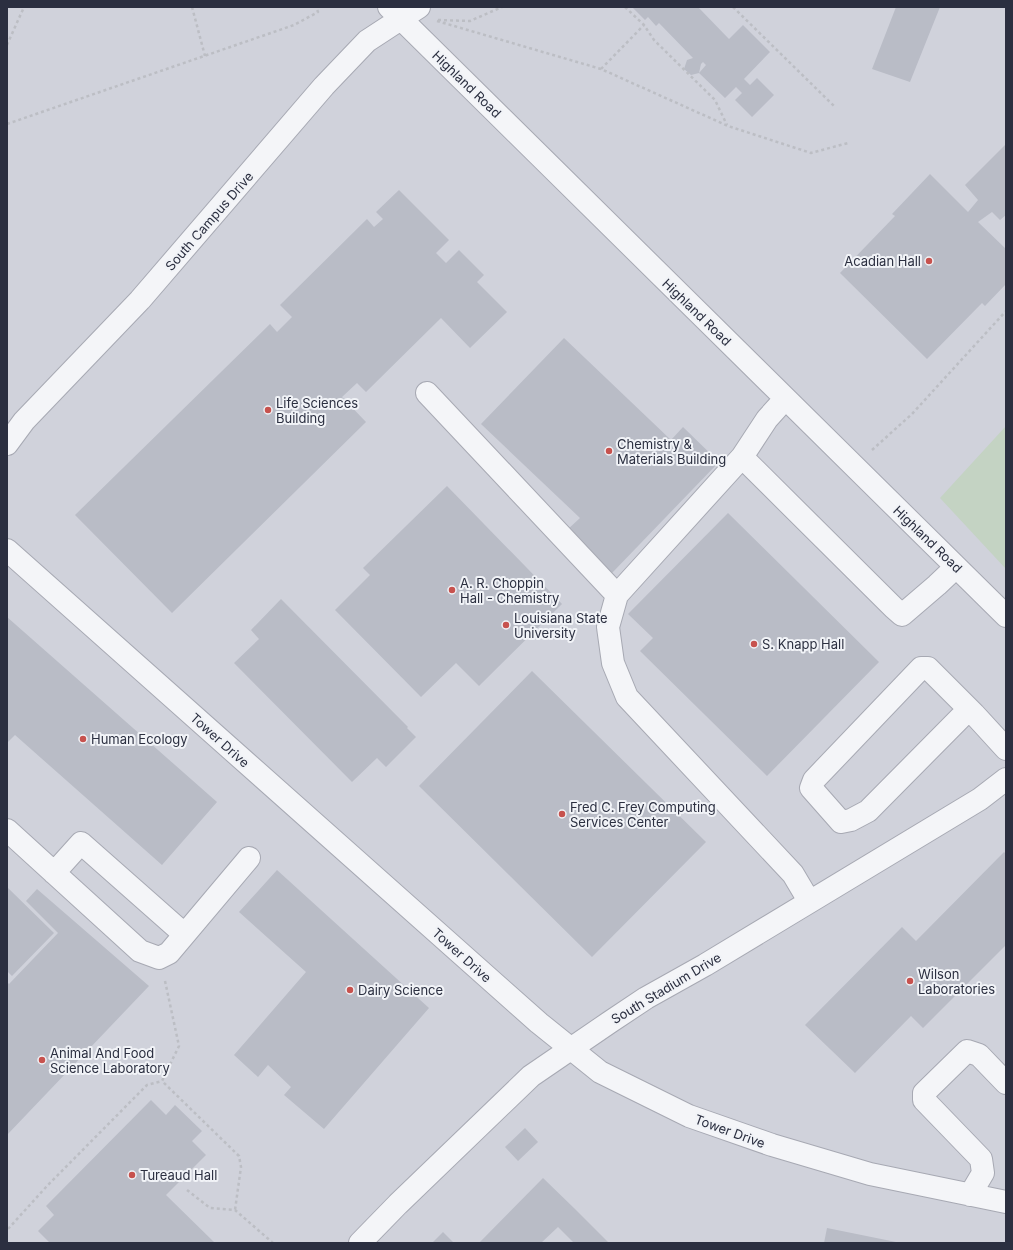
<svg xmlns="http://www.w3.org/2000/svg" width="1013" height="1250" viewBox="0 0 1013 1250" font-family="Inter,sans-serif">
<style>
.built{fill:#d0d2db}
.green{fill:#c4d3c3}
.building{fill:#b9bcc6}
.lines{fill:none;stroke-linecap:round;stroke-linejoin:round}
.minor-casing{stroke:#a7a9b3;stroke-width:24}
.path{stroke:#bcbec4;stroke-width:2.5;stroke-dasharray:3 3;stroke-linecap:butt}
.minor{stroke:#f4f5f8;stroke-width:22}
.poi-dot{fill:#c7524e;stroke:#f1f3f7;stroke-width:1.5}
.labels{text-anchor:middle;stroke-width:4;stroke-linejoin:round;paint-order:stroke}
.street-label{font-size:13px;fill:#2b2f40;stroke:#f1f3f7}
.poi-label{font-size:13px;fill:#2b2f40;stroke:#f1f3f7;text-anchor:start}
</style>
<rect width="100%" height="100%" fill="#e2e3e9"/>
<!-- built -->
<path class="built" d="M7 7H1006V1243H7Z"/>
<!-- green -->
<path class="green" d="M1006 426V569L940 498Z"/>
<!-- building -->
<path class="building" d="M632 7H698L729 39 743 25 770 52 744 79 750 85 757 78 774 95 752 117 735 100 742 93 736 87 725 98 699 73 706 65 703 62 701 64 699 73 691 75 684 69 687 60 693 58 659 23 656 26 648 17 645 20Z
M896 7H940L910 82 872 69Z
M1006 144V215L1000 220 992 212 978 222 1006 249V284L985 306 982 303 927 359 840 273 895 216 892 214 930 174 968 212 978 200 965 185Z
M399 190 449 240 436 253 446 263 459 250 484 275 477 282 507 312 470 348 441 318 366 392 357 383 342 397 366 422 172 613 75 515 270 324 277 332 292 317 280 305 367 219 374 227 383 219 376 212Z
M564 338 671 440 683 427 719 462 612 573 567 530 580 518 481 424Z
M447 486 562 604 479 686 456 663 421 697 335 610 370 575 363 568Z
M728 513 879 662 767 776 640 651 653 638 628 614Z
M281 599 408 727 407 728 416 737 386 767 377 758 352 782 234 663 259 639 251 630Z
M7 617 217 802 162 865 15 735 7 743Z
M532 671 706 842 592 957 419 786Z
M1004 852 1006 854V945L923 1028 911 1016 855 1073 805 1025 902 927 916 941Z
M277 870 429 1008 324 1129 284 1095 291 1087 268 1065 258 1077 234 1055 306 972 239 912Z
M7 887 54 933 12 976 7 971Z
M37 889 149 986 7 1135V982L9 984 58 933 26 901Z
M151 1100 166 1115 175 1105 202 1131 192 1141 206 1155 166 1195 215 1243H50L38 1231 54 1215 46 1206Z
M525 1128 538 1142 518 1161 505 1147Z
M543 1178 575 1209 609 1243H574L558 1227 541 1243H479Z
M827 1228 896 1242V1243H824Z
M443 1232 454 1243H432Z"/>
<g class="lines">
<defs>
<path id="minor" d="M389 7 1006 616
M427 393 617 595
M785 399 767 419 742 457 894 608 902 615 937 585 956 567
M7 444 24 421 140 300 324 86 367 41 419 7
M742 457 617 595 608 627 613 663 627 697 793 874 809 901
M7 550 539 1023 600 1072 689 1116 772 1145 870 1174 1006 1202
M969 709 868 811 851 820 841 822 811 788 814 780 921 668H928L974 714 1006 749
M7 830 140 951 159 958 169 953 249 858
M54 873 81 843 184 934
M970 1195 983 1173 981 1159 924 1100V1093L967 1051 979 1055 1006 1083
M360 1243 398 1204 531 1076 610 1022 646 998 705 965 980 799 1006 779"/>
</defs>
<!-- minor casing -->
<use href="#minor" class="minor-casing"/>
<!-- path -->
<path class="path" d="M192 7 205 56
M625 7 644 25 654 40 715 100 727 125
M733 7 835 107
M438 20 470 21 502 7
M437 21 601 69 728 126 811 153 848 143
M7 45 24 7
M601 69 644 25
M7 124 294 25 318 12 316 7
M872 450 912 414 1006 311
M165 981 179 1046 162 1081 239 1156 241 1167 235 1210
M187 1190 210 1208 235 1210 273 1243
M8 1229 47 1186 147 1085 162 1081"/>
<!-- minor -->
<use href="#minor" class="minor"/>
</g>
<!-- markers -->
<g class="poi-dot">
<circle cx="929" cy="261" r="4"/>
<circle cx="268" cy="410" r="4"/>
<circle cx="609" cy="451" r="4"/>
<circle cx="452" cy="590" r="4"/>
<circle cx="506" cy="625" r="4"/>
<circle cx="754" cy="644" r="4"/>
<circle cx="83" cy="739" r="4"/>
<circle cx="562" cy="814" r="4"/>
<circle cx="910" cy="981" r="4"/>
<circle cx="350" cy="990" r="4"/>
<circle cx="42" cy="1060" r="4"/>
<circle cx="132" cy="1175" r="4"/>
</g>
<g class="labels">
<!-- street labels -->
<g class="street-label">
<text transform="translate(467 84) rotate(44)" y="5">Highland Road</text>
<text transform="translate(209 221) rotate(-49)" y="5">South Campus Drive</text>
<text transform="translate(697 312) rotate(44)" y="5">Highland Road</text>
<text transform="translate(928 539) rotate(44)" y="5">Highland Road</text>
<text transform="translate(220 740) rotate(42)" y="5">Tower Drive</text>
<text transform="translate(462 955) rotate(42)" y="5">Tower Drive</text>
<text transform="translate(666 988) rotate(-31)" y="5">South Stadium Drive</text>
<text transform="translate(730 1131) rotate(20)" y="5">Tower Drive</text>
</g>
<!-- poi labels -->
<g class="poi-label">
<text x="921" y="266" text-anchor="end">Acadian Hall</text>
<text x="276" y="408">Life Sciences<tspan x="276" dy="15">Building</tspan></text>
<text x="617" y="449">Chemistry &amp;<tspan x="617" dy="15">Materials Building</tspan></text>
<text x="460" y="588">A. R. Choppin<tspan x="460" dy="15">Hall - Chemistry</tspan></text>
<text x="514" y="623">Louisiana State<tspan x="514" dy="15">University</tspan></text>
<text x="762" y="649">S. Knapp Hall</text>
<text x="91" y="744">Human Ecology</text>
<text x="570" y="812">Fred C. Frey Computing<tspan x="570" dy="15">Services Center</tspan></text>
<text x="918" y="979">Wilson<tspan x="918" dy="15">Laboratories</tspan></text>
<text x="358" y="995">Dairy Science</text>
<text x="50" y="1058">Animal And Food<tspan x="50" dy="15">Science Laboratory</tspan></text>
<text x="140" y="1180">Tureaud Hall</text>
</g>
</g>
<!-- border -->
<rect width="1013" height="1250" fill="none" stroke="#2b2f40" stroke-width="16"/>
</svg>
